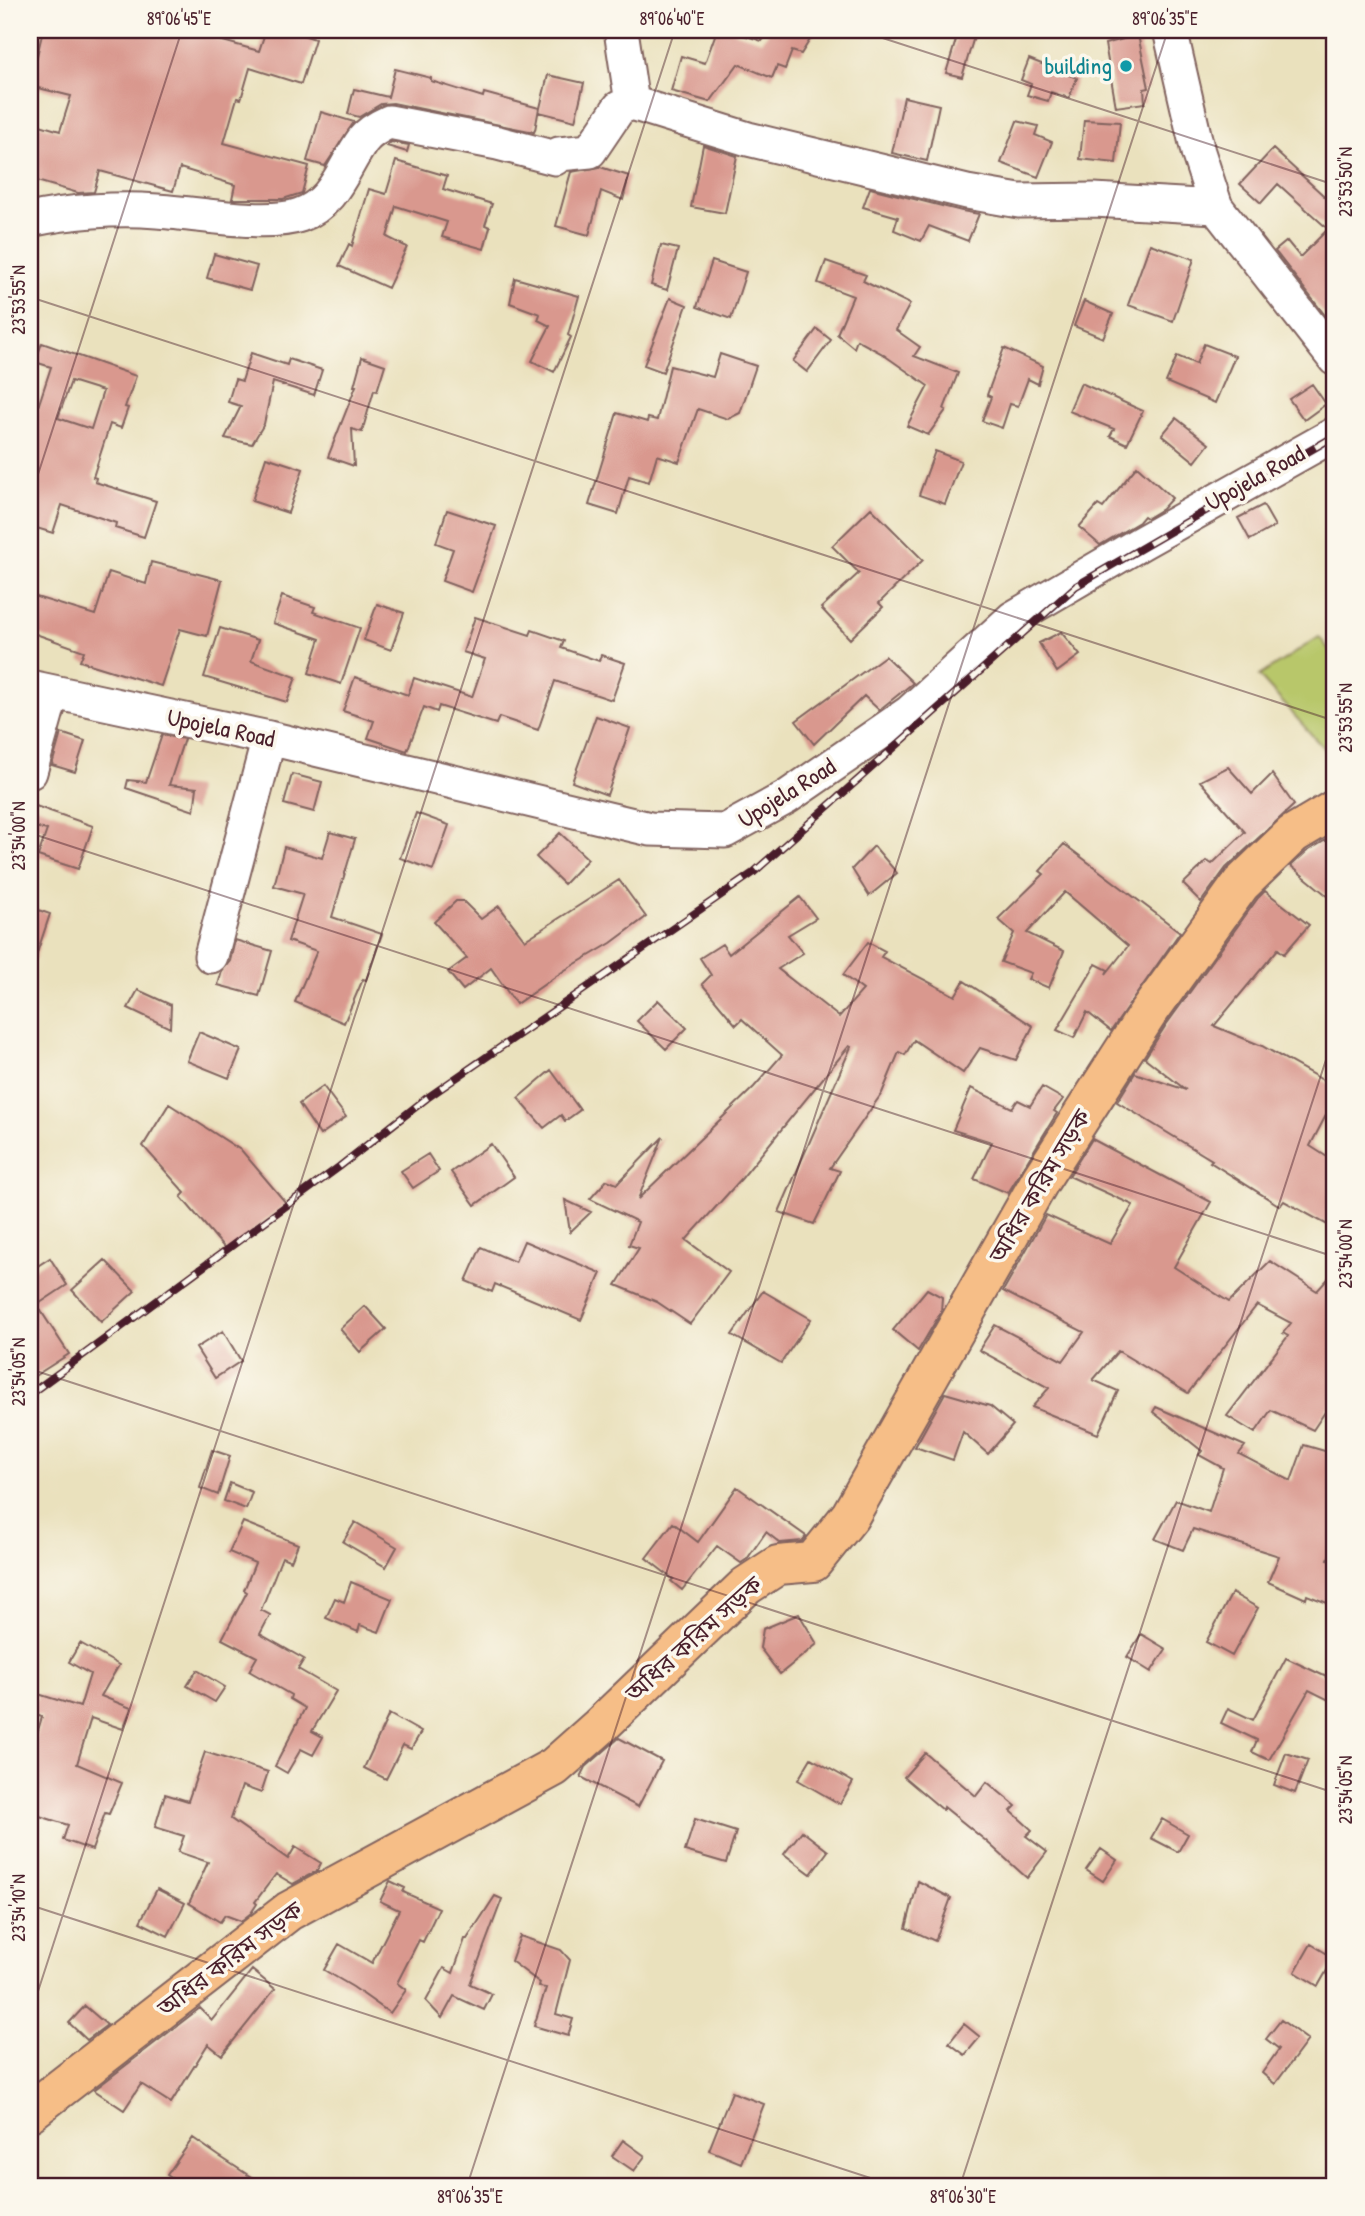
<svg xmlns="http://www.w3.org/2000/svg" width="1365" height="2216" viewBox="0 0 1365 2216" font-family="'Patrick Hand','Noto Sans Bengali',sans-serif">
<style>
.green{fill:#b8c76a;stroke:#81734a;stroke-width:2}
.building{fill:#d9988e;fill-rule:evenodd}
.lines{fill:none;stroke-linecap:round;stroke-linejoin:round}
.minor-casing{stroke:#82635e;stroke-width:37}
.major-casing{stroke:#82635e;stroke-width:42}
.minor{stroke:#fff;stroke-width:33}
.major{stroke:#f6be87;stroke-width:38}
.rail-casing{stroke:#4a1f2b;stroke-width:8}
.rail{stroke:#fbf7ec;stroke-width:5;stroke-dasharray:16;stroke-linecap:butt}
.ticks{fill:none;stroke:#4a1f2b;stroke-width:2;stroke-opacity:0.45}
.culture-dot{fill:#0f9aa8;stroke:#fbf7ec;stroke-width:2.5}
.labels{text-anchor:middle;stroke-width:7;stroke-linejoin:round;paint-order:stroke}
.culture-label{font-size:24px;fill:#0d838f;stroke:#fbf7ec;text-anchor:end}
.street-label{font-size:24px;fill:#4a1f2b;stroke:#fbf7ec}
.neatline{fill:none;stroke:#4a1f2b;stroke-width:2.5}
.ticks-label{font-size:18px;text-anchor:middle;fill:#4a1f2b}
</style>
<rect width="100%" height="100%" fill="#fbf7ec"/>
<filter id="ink" filterUnits="userSpaceOnUse"><feTurbulence type="fractalNoise" baseFrequency=".0143" numOctaves="2"/><feDisplacementMap in="SourceGraphic" scale="14" xChannelSelector="R" yChannelSelector="G"/><feConvolveMatrix kernelMatrix="1 2 1 2 8 2 1 2 1" color-interpolation-filters="sRGB"/></filter>
<filter id="wash" filterUnits="userSpaceOnUse"><feTurbulence type="fractalNoise" baseFrequency=".00686" numOctaves="4" result="noise"/><feDisplacementMap in="SourceGraphic" scale="28" xChannelSelector="R" yChannelSelector="G"/><feGaussianBlur stdDeviation="1.57" result="paint"/><feColorMatrix in="noise" values="0 0 0 0 0 0 0 0 0 0 0 0 0 0 0 0 0 1.4 0 .05"/><feComposite in="paint" operator="in"/></filter>
<g filter="url(#wash)">
<rect width="100%" height="100%" fill="#eae1bd"/>
<!-- green -->
<path class="green" d="M1319 637 1335 657V761L1259 676Z"/>
<g id="blocks">
<!-- building -->
<path class="building" d="M43 30H190V32L259 51 266 30H288L315 39 301 84 250 68 241 99 237 98 224 143 309 166 302 193 283 199H232L235 185 180 168 173 191 100 171 94 192 78 193 30 179V122L60 131 71 96 30 86Z
M717 30H728L762 41 770 30H816L801 54 792 51 785 69 777 66 772 78 738 64 710 102 671 91 681 56 705 63Z
M959 30H976L962 77 946 73Z
M1138 35 1149 88 1144 89 1145 103 1116 107 1105 44Z
M1029 59 1077 78 1069 98 1051 92 1048 101 1027 95 1031 84 1021 80Z
M395 69 431 78V81L483 97 484 93 539 108 535 130 534 132 393 103 381 104 359 117 348 114 354 89 388 97Z
M548 75 584 83 575 121 539 112Z
M904 97 939 105 927 161 892 153Z
M321 112 354 122 325 166 307 161Z
M1084 120 1120 122 1116 163 1080 159Z
M1017 121 1038 126 1035 135 1052 142 1038 177 1001 163Z
M391 142 409 145 407 152 387 146Z
M703 145 737 156 725 213 691 207Z
M1273 149 1335 206V328L1275 251 1287 241 1300 257 1328 229 1278 184 1261 203 1240 184Z
M396 161 447 176 443 189 492 204 485 225 490 227 484 249 442 237 447 222 396 206 387 237 407 247 388 288 339 266 349 244 352 246 369 189 386 194Z
M600 167 629 176 623 200 601 191 589 235 556 226 571 172Z
M870 188 962 211 979 214 968 241 929 226 921 241 894 230 898 217 863 207Z
M1150 244 1194 259 1173 321 1128 305Z
M661 245 678 249 667 290 651 285Z
M214 254 257 266 250 290 207 278Z
M712 261 746 272 731 319 697 307Z
M826 261 866 275 863 281 910 304 896 330 920 347 914 356 958 373 944 409 946 410 928 435 907 426 928 386 881 353 857 340 854 348 837 334 853 296 818 283Z
M515 278 579 296 568 335 571 337 554 372 532 361 550 326 538 320 540 314 510 303Z
M670 298 687 305 663 372 644 365Z
M1084 301 1113 314 1103 338 1074 326Z
M817 329 831 340 807 372 793 361Z
M42 343 136 376 125 407 128 408 121 428 110 424 93 477 96 478 95 482 156 501 144 537 115 528 116 523 62 505 53 533 30 526V411L36 413 51 367 35 362ZM71 381 103 391 91 429 58 418Z
M1204 344 1235 356 1215 403 1166 382 1177 356 1196 364Z
M1004 348 1043 366 1038 384 1028 379 1018 406 1010 404 1002 428 982 421 991 397 987 395Z
M251 353 287 365 289 359 322 370 314 395 273 382 264 424 252 444 225 438 241 406 228 402 235 379 242 381Z
M720 354 756 366 740 413 728 419 698 409 679 462 657 455 649 482 629 476 618 514 589 505 617 413 647 422 648 418 657 420 670 366 713 377Z
M362 357 385 365 377 391 374 390 362 432 352 429 354 466 328 457 356 386H354Z
M1081 383 1143 411 1127 444 1110 436 1114 429 1069 411Z
M1312 384 1326 404 1304 420 1289 399Z
M1176 418 1209 444 1195 462 1162 435Z
M935 451 961 461 945 504 919 495Z
M266 457 303 469 288 513 252 501Z
M1137 466 1172 498 1162 509 1147 518 1144 516 1139 522 1100 545 1079 527 1098 505 1103 508Z
M1263 505 1275 526 1250 540 1238 518Z
M871 508 923 560 879 603 883 607 850 639 821 608 859 573 832 546Z
M447 510 496 526 472 592 442 581 453 549 436 543Z
M151 562 222 580 207 636 180 629 161 686 80 661 84 651 30 632V595L95 615 109 572 146 584Z
M282 596 315 607 313 612 360 628 341 684 309 673 320 639 273 623Z
M377 604 404 613 391 650 364 640Z
M475 617 530 635 532 630 564 641 561 648 599 661 601 655 625 663 612 700 555 681 538 730 499 717 496 724 439 706 437 712 424 707 407 751 368 738 374 721 343 711 355 677 408 695 414 678 472 697 485 659 463 652Z
M220 628 258 640 251 661 296 677 287 702 204 677Z
M1061 632 1080 655 1057 672 1039 643Z
M885 656 913 683 879 710 864 696 814 744 796 721Z
M596 716 630 728 607 795 572 782Z
M61 733 85 741 75 772 52 765Z
M162 735 184 739 169 785 197 788 194 811 126 788 128 780 146 782Z
M1228 767 1252 794 1272 774 1294 805 1226 868 1201 902 1183 884 1207 861 1212 864 1245 832 1200 781Z
M292 774 322 782 314 812 284 804Z
M30 804 93 826 78 869 38 856 47 830 30 826Z
M416 813 449 825 433 870 400 858Z
M330 832 355 839 332 917 382 934 366 980 363 979 344 1023 295 1002 317 951 288 941 303 894 274 886 284 847 322 858Z
M560 833 588 859 564 884 536 857Z
M1326 840 1335 847V902L1291 866 1306 852Z
M1064 844 1180 932 1111 1031 1087 1012 1074 1038 1057 1030 1096 964 1108 970 1106 974 1128 946 1065 892 1027 933 1064 951 1049 988 1028 979 1031 973 1001 962 1014 933 998 919 1044 874 1040 871Z
M874 846 897 873 869 896 852 869Z
M619 880 646 917 611 943 565 970 516 1004 491 968 463 990 448 972 467 958 434 922 456 901H463L481 919 499 906 525 940Z
M1265 891 1309 925 1284 954 1278 949 1214 1026 1262 1046 1335 1087V1098L1310 1146 1335 1162V1229L1284 1201 1280 1206 1210 1162 1212 1160 1117 1102 1135 1073 1186 1090 1145 1058 1166 1025 1258 898Z
M800 897 816 918 788 935 803 953 778 969 839 1017 863 990 843 975 868 942 885 951 881 957 955 996 964 981 1033 1026 1016 1060 980 1048 963 1073 914 1040 905 1055 899 1052 882 1093 830 1168 840 1171 814 1224 779 1212 851 1047 849 1046 742 1178 686 1240 729 1272 690 1324 657 1302 616 1285 639 1248 629 1245 638 1222 590 1199 607 1180 617 1184 663 1137 638 1199 754 1087 782 1055 742 1019 736 1025 702 984 711 975 700 958 722 944 729 954Z
M30 907 50 914 33 965 30 964Z
M235 940 272 951 259 996 218 985 222 971 230 961Z
M138 990 171 1005 170 1028 128 1008Z
M658 1000 687 1028 666 1049 637 1021Z
M199 1032 241 1050 229 1078 187 1061Z
M551 1070 580 1110 565 1121 561 1115 544 1128 518 1098Z
M323 1086 346 1117 320 1135 299 1104Z
M1042 1087 1063 1099 1054 1111 1057 1113 1008 1193 974 1179 992 1142 953 1130 971 1088 1012 1108 1018 1100 1030 1106Z
M169 1104 242 1151 286 1203 228 1252 181 1197 185 1193 143 1146Z
M1092 1139 1211 1202 1174 1267 1229 1302 1270 1261 1317 1291 1335 1271V1397L1313 1430 1271 1410 1255 1433 1227 1416 1288 1336 1283 1333 1291 1323 1257 1305 1188 1393 1118 1351 1093 1380 1118 1391 1098 1434 1032 1407 1049 1388 979 1350 995 1325 1063 1361 1084 1332 1003 1291 1046 1215 1110 1244 1133 1205 1069 1176Z
M491 1144 514 1177 475 1205 451 1172Z
M428 1154 439 1171 413 1188 401 1171Z
M565 1200 591 1212 570 1232Z
M524 1241 601 1273 581 1320 495 1284 492 1292 466 1281 481 1247 515 1262Z
M50 1258 67 1285 37 1305 69 1354 30 1379V1271Z
M105 1260 135 1291 101 1322 72 1290Z
M927 1289 942 1297 941 1312 918 1351 893 1330Z
M763 1291 811 1319 781 1363 732 1335Z
M365 1306 386 1329 360 1352 340 1329Z
M223 1331 241 1361 215 1378 196 1348Z
M945 1393 990 1406 1013 1425 988 1454 963 1432 953 1460 915 1447Z
M1156 1407 1245 1446 1239 1454 1291 1481 1304 1445 1335 1454V1463L1329 1477 1335 1480V1541L1328 1559 1335 1561V1606L1307 1595 1306 1599 1268 1582 1279 1556 1193 1529 1183 1550 1155 1539 1176 1500 1209 1512 1223 1468 1199 1455 1202 1451 1153 1412Z
M212 1450 230 1456 218 1495 200 1488Z
M230 1483 252 1492 246 1509 224 1501Z
M737 1487 806 1536 802 1541 780 1543 766 1532 747 1559 741 1563 717 1546 682 1590 671 1581 673 1579 646 1558 673 1523 698 1542Z
M243 1522 298 1544 291 1561 282 1557 261 1610 270 1615 260 1634 304 1659 298 1669 336 1691 312 1731 323 1737 313 1755 301 1749 287 1773 275 1766 305 1708 290 1699 291 1695 249 1671 257 1657 222 1639 247 1592 244 1590 255 1563 229 1552Z
M355 1522 397 1547 386 1567 343 1542Z
M351 1582 392 1599 379 1632 360 1625 358 1632 326 1618 335 1598 344 1602Z
M1232 1593 1258 1608 1232 1656 1206 1642Z
M799 1614 817 1644 780 1674 760 1648 763 1629Z
M1141 1634 1166 1649 1151 1672 1127 1657Z
M80 1643 119 1665 101 1696 131 1708 123 1729 91 1718 77 1764 122 1783 109 1814 105 1813 92 1850 63 1840 68 1825 30 1813V1757L42 1717 32 1714 38 1694 80 1707 90 1674 69 1662Z
M1286 1658 1335 1681V1703L1309 1690 1269 1760 1252 1752 1257 1740 1221 1723 1228 1708 1253 1720Z
M197 1670 225 1687 215 1702 187 1686Z
M389 1714 421 1732 411 1749 403 1745 386 1779 364 1768Z
M619 1738 662 1761 638 1807 581 1777 586 1767Z
M205 1752 268 1772 261 1793 242 1786 231 1819 288 1859 295 1847 321 1863 317 1871 293 1884 276 1874 255 1902 257 1904 251 1913 241 1921 225 1915 220 1922 189 1903 208 1862 178 1852 184 1836 155 1827 165 1794 188 1801Z
M925 1753 976 1796 987 1782 1016 1806 1011 1811 1032 1830 1026 1836 1047 1852 1027 1878 986 1841 944 1807 943 1810 904 1777Z
M1286 1753 1308 1760 1295 1793 1274 1785Z
M811 1758 853 1782 840 1804 798 1780Z
M695 1819 736 1832 726 1863 685 1851Z
M1162 1819 1188 1834 1178 1852 1151 1838Z
M802 1831 828 1851 811 1874 784 1854Z
M1101 1849 1117 1860 1103 1881 1086 1870Z
M390 1881 405 1888 403 1892 439 1908 423 1942 419 1940 397 1983 406 1990 390 2013 353 1987 324 1970 339 1944 372 1963 399 1910 380 1901Z
M918 1881 951 1898 935 1941 906 1928Z
M157 1889 185 1903 168 1936 140 1922Z
M495 1896 502 1899 470 1984 492 1994 484 2010 454 1996 442 2018 426 2001 444 1968 453 1973 465 1939H467Z
M520 1936 561 1950 570 1960 556 2014 573 2019 568 2036 534 2026 546 1988 539 1987 540 1983 511 1961Z
M1311 1944 1334 1958 1318 1986 1295 1972Z
M252 1970 275 1989 222 2055 208 2044 171 2103 141 2084 124 2110 94 2090 200 2008 212 2020Z
M85 2006 107 2025 87 2040 69 2023Z
M1281 2020 1308 2040 1275 2084 1262 2073 1279 2049 1266 2039Z
M964 2024 980 2037 965 2055 949 2043Z
M732 2092 764 2104 741 2163 709 2150Z
M193 2138 219 2156 265 2186H183L167 2175Z
M623 2140 645 2156 634 2171 612 2156Z"/>
</g>
</g>
<g filter="url(#ink)">
<use href="#blocks" fill-opacity="0" stroke="#82635e" stroke-width="2"/>
<g class="lines">
<defs>
<path id="minor" d="M621 30 632 103
M1170 30 1198 152 1216 207 1335 359
M30 220C69 211 117 208 157 211 194 213 267 227 300 215 335 203 343 167 363 140 370 131 380 126 389 122L498 143 555 158 559 154 590 151 619 108 632 103 748 139 967 192 1019 201 1094 200 1216 207
M30 687 269 738 650 829 725 831 787 797 910 712 1013 618 1141 543 1335 434
M30 772 52 693
M211 956 269 738"/>
<path id="major" d="M30 2112 289 1911 554 1767 599 1727 746 1586 778 1565 813 1562 850 1516 1041 1179 1148 1013 1241 884 1293 834 1335 809"/>
</defs>
<!-- minor casing -->
<use href="#minor" class="minor-casing"/>
<!-- major casing -->
<use href="#major" class="major-casing"/>
<!-- minor -->
<use href="#minor" class="minor"/>
<!-- major -->
<use href="#major" class="major"/>
<defs>
<path id="rail" d="M30 1394 339 1167 427 1098 753 873 1076 586 1335 436"/>
</defs>
<!-- rail casing -->
<use href="#rail" class="rail-casing"/>
<!-- rail -->
<use href="#rail" class="rail"/>
</g>
</g>
<!-- ticks -->
<path class="ticks" d="M858 30 1335 185M30 297 1335 721M30 499 182 30M30 833 1335 1257M30 1369 1335 1793M30 1905 895 2186M30 2016 675 30M467 2186 1168 30M960 2186 1335 1032"/>
<!-- markers -->
<circle class="culture-dot" cx="1126" cy="66" r="7"/>
<g class="labels">
<!-- culture labels -->
<g class="culture-label">
<text x="1112" y="74">building</text>
</g>
<!-- street labels -->
<g class="street-label">
<text transform="translate(1255 478) rotate(-29)" y="8">Upojela Road</text>
<text transform="translate(221 728) rotate(12)" y="8">Upojela Road</text>
<text transform="translate(787 793) rotate(-32)" y="8">Upojela Road</text>
<text transform="translate(1040 1186) rotate(-59)" y="8">অধির করিম সড়ক</text>
<text transform="translate(694 1639) rotate(-42)" y="8">অধির করিম সড়ক</text>
<text transform="translate(230 1959) rotate(-37)" y="8">অধির করিম সড়ক</text>
</g>
</g>
<!-- margin -->
<rect width="1365" height="2216" fill="none" stroke="#fbf7ec" stroke-width="77"/>
<rect x="38" y="38" width="1288" height="2140" class="neatline"/>
<g class="ticks-label">
<text x="179" y="25">89°06'45"E</text>
<text x="672" y="25">89°06'40"E</text>
<text x="1165" y="25">89°06'35"E</text>
<text transform="translate(1346 182) rotate(-90)" y="6">23°53'50"N</text>
<text transform="translate(19 300) rotate(-90)" y="6">23°53'55"N</text>
<text transform="translate(1346 718) rotate(-90)" y="6">23°53'55"N</text>
<text transform="translate(19 836) rotate(-90)" y="6">23°54'00"N</text>
<text transform="translate(1346 1254) rotate(-90)" y="6">23°54'00"N</text>
<text transform="translate(19 1372) rotate(-90)" y="6">23°54'05"N</text>
<text transform="translate(1346 1790) rotate(-90)" y="6">23°54'05"N</text>
<text transform="translate(19 1908) rotate(-90)" y="6">23°54'10"N</text>
<text x="470" y="2203">89°06'35"E</text>
<text x="963" y="2203">89°06'30"E</text>
</g>
</svg>
